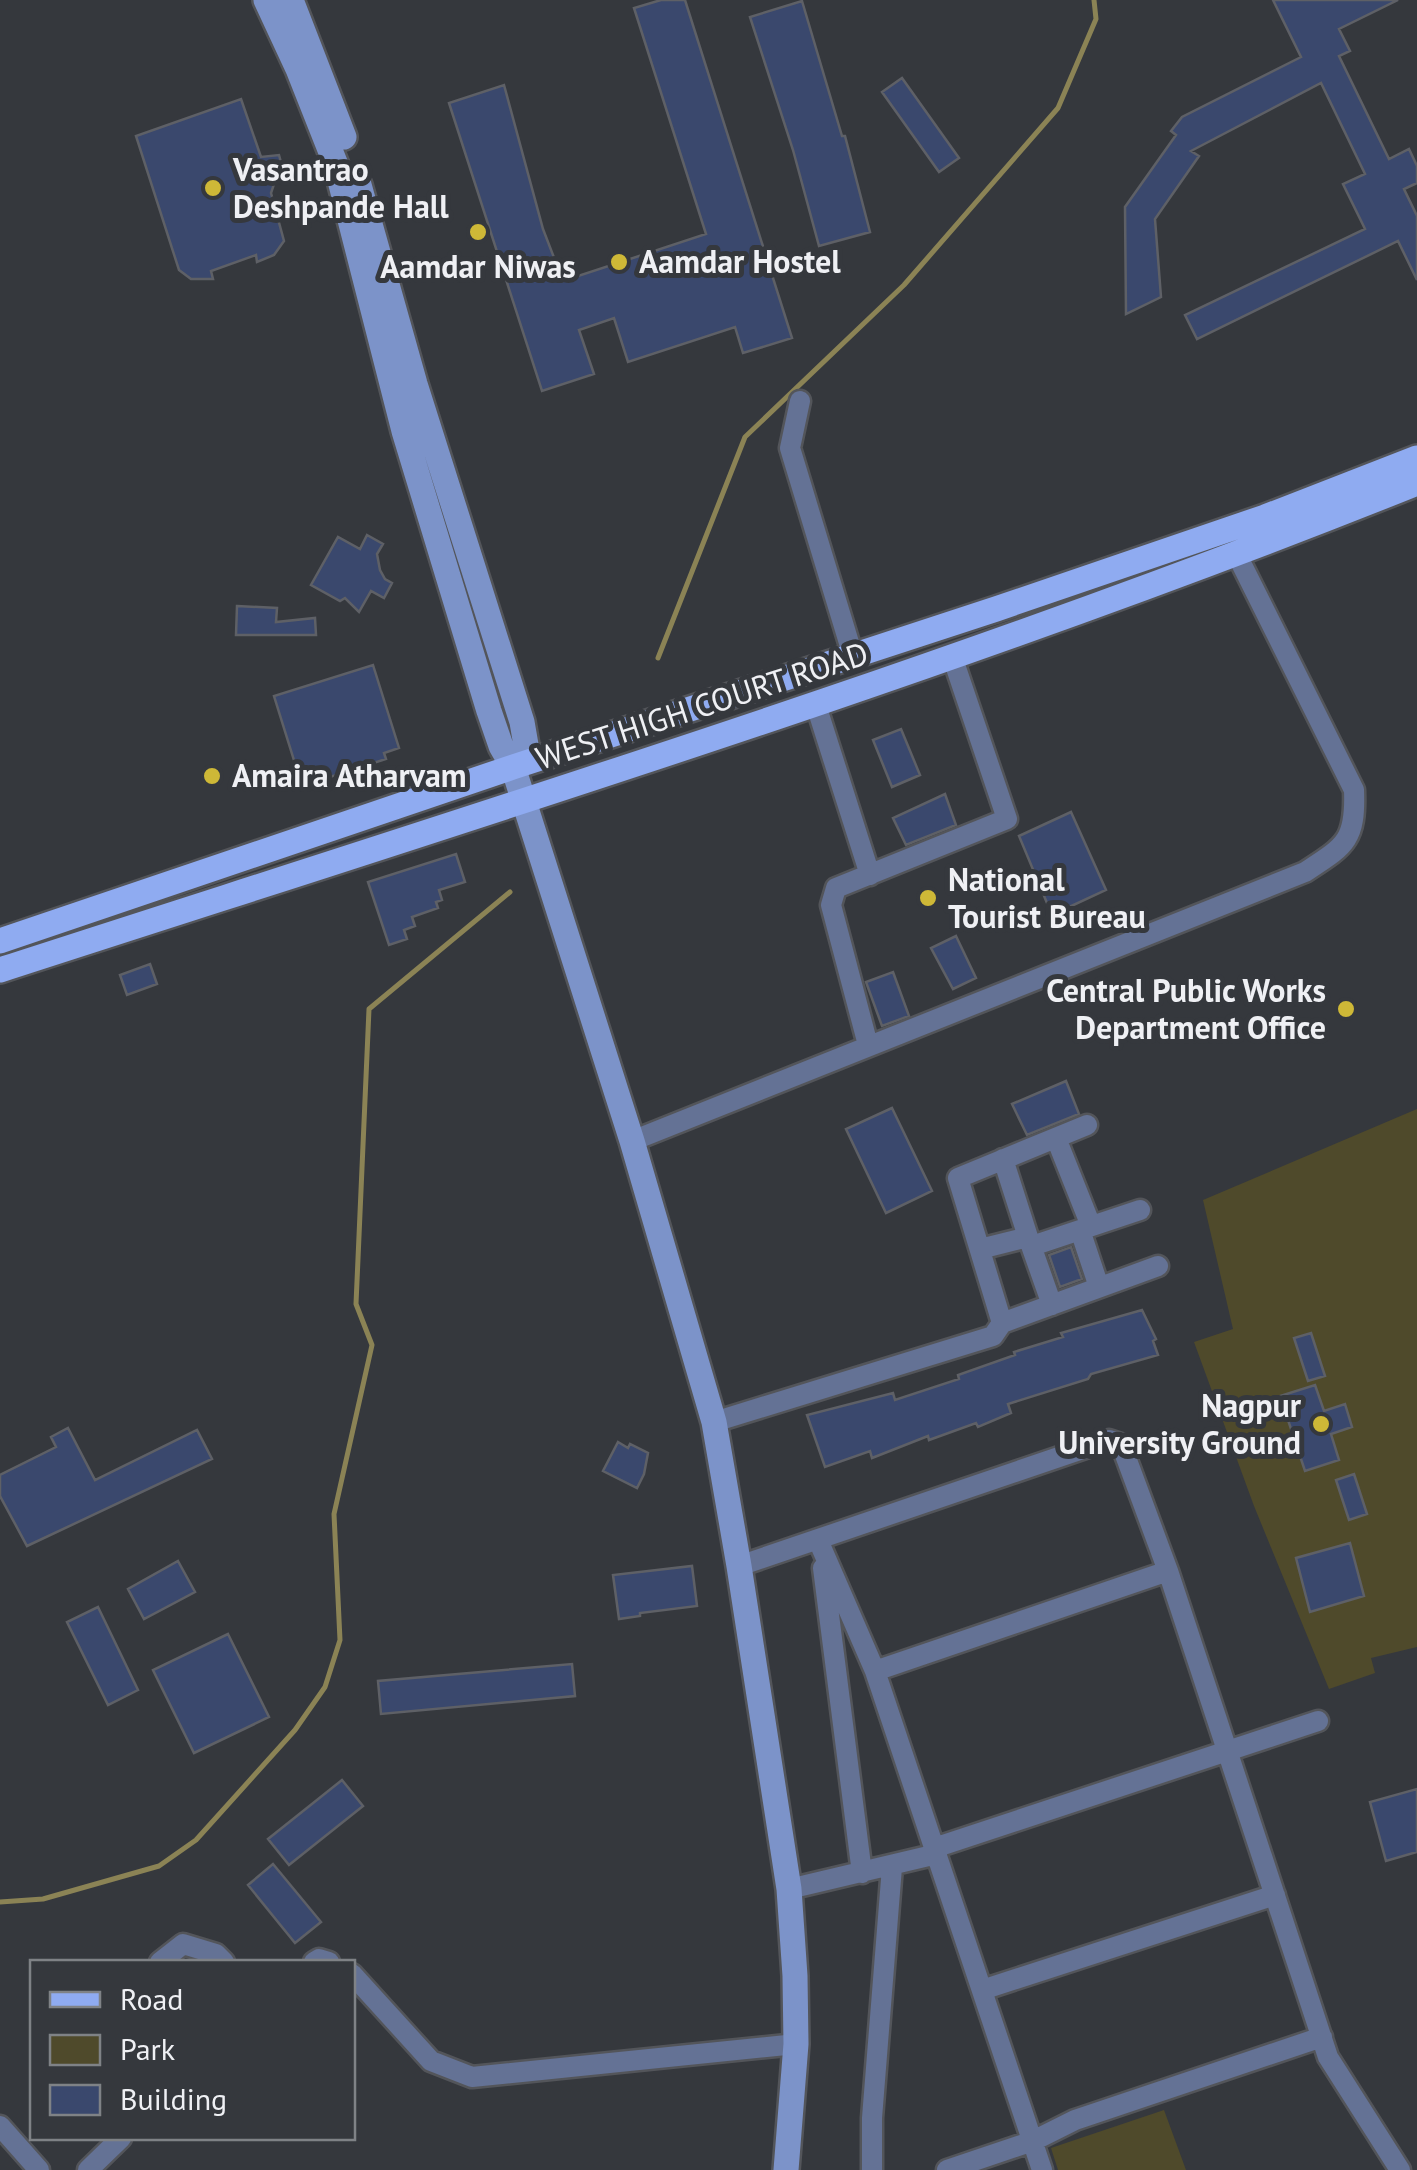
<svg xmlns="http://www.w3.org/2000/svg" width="1417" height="2170" viewBox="0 0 1417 2170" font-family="'PT Sans',sans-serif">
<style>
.green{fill:#4f4a2b}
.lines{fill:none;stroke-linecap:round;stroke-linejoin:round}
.stream{stroke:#8b8355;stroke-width:5}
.building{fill:#3a486d;stroke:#5e6066;stroke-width:2.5}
.street-casing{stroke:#53555a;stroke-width:25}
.secondary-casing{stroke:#53555a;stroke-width:30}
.primary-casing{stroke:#53555a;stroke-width:30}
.street{stroke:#647295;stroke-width:20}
.secondary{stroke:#7c93c9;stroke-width:25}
.primary{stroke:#8fabf1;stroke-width:25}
.poi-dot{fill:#ceb837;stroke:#35383d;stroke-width:4}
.labels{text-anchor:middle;stroke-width:10;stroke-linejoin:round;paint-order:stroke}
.poi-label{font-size:32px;font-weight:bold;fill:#eff0f4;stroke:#35383d;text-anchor:start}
.street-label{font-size:32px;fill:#eff0f4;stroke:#35383d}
</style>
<rect width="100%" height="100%" fill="#35383d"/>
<!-- green -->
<path class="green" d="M1417 1109V1647L1371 1658 1375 1673 1329 1689 1254 1506 1194 1342 1233 1329 1203 1200Z
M1164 2110 1186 2170H1058L1051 2148Z"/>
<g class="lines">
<!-- stream -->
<path class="stream" d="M658 658 745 437 904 285 1058 108 1096 19 1094 0
M0 1902 43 1899 159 1866 196 1840 295 1730 325 1687 340 1640 334 1514 372 1345 356 1304 369 1009 510 892"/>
</g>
<!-- building -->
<path class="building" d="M661 0H685L792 338 743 353 735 327 628 362 614 318 579 330 594 374 542 391 449 103 504 85 543 229 563 281 706 234 634 8Z
M1273 0H1398L1339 29 1350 51 1339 56 1389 159 1409 149 1417 166V183L1404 189 1417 216V280L1398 241 1197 339 1185 315 1365 229 1343 184 1365 174 1321 83 1191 151 1199 156 1155 219 1161 297 1126 314 1125 207 1176 135 1171 131 1182 117 1301 57Z
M802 1 842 136H845L870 232 819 246 793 150 750 17Z
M902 78 959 158 939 172 882 92Z
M241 99 261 157 279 155 285 177 274 184 271 193 284 241 274 255 257 262 256 255 211 271 213 279H191L179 270 136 136Z
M367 535 383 544 377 554 380 570 385 579 392 583 384 598 371 591 359 612 345 598 340 601 311 585 338 537 360 549Z
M237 606 277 608 276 622 315 618 316 635H236Z
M373 665 399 748 384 753 386 759 302 786 274 696Z
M901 729 920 775 892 787 873 740Z
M945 794 956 825 906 845 893 818Z
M1071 812 1106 890 1052 915 1019 836Z
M456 854 465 882 439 890 442 900 436 902 438 908 412 917 415 926 404 930 407 939 389 945 368 882Z
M956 936 976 978 953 989 931 948Z
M150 964 157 984 127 995 120 975Z
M893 972 909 1016 882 1026 866 982Z
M1066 1081 1079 1114 1027 1135 1012 1104Z
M892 1108 932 1191 886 1213 846 1129Z
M1071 1247 1082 1279 1060 1287 1049 1255Z
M1142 1310 1156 1339 1153 1341 1158 1355 1091 1374 1088 1379 1008 1404 1011 1413 978 1427 976 1423 929 1440 928 1436 872 1458 870 1451 825 1467 807 1415 893 1393 895 1400 959 1379 958 1375 1015 1355 1014 1352 1063 1337 1061 1333Z
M1311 1333 1325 1376 1308 1381 1294 1338Z
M1315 1385 1324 1411 1345 1404 1352 1427 1331 1434 1339 1460 1305 1471 1280 1396Z
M68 1428 95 1480 197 1430 212 1459 27 1546 0 1496V1475L56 1447 51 1437Z
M618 1442 628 1448 630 1444 648 1453 644 1474 637 1488 603 1471Z
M1354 1474 1367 1514 1349 1520 1336 1480Z
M1350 1543 1364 1596 1310 1612 1296 1558Z
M178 1561 195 1592 144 1619 128 1589Z
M692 1566 697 1606 640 1613V1616L619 1619 613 1575Z
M98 1607 138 1690 108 1705 67 1622Z
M228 1634 269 1717 194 1753 153 1670Z
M572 1664 575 1696 381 1714 378 1681Z
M342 1780 363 1806 289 1865 268 1839Z
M1417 1789V1852L1386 1861 1370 1802Z
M273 1864 321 1922 295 1943 248 1885Z"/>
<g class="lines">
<defs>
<path id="street" d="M800 401 790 448 853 656
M816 705 870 875
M868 1045 831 905 836 888 1007 819 952 656
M1056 1138 1091 1226
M632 1141 1305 872C1345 846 1356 841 1354 790L1237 555
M1080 1230 1099 1287
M1028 1237 1052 1305
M1032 1246 1140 1210
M980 1249 1028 1237 1003 1159
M1002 1323 958 1178 1087 1125
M714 1422 993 1336 1002 1323 1158 1266
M818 1540 875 1671 1042 2170
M739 1566 1109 1440 1121 1444 1168 1571 1328 2057 1400 2170
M823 1568 862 1873
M875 1671 1168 1571
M934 1848 1318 1721
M789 1889 937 1854
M160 1962 183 1944 216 1954 224 1962
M314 1962 319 1959 329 1962
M352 1974 431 2061 472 2077 796 2044
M982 1990 1275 1895
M0 2126 39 2170
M88 2170 121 2138
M872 2170V2118L892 1867
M947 2170 1033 2141 1075 2120 1322 2037"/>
<path id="secondary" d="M266 0 298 69 336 165 404 431 489 711 501 746 513 767 632 1141 714 1422 739 1566 789 1889 795 1976 796 2044 786 2170
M291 0 344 137
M359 185 415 384 522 722 526 745 513 767"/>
<path id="primary" d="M0 941 513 767 996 609 1265 517 1417 458
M0 970C475 816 954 669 1417 483"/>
</defs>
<!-- street casing -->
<use href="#street" class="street-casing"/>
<!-- secondary casing -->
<use href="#secondary" class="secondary-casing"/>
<!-- primary casing -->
<use href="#primary" class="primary-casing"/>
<!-- street -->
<use href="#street" class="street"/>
<!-- secondary -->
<use href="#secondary" class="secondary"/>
<!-- primary -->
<use href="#primary" class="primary"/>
</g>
<!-- markers -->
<g class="poi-dot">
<circle cx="213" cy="188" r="10"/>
<circle cx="478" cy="232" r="10"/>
<circle cx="619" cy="262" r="10"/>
<circle cx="212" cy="776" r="10"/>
<circle cx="928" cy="898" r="10"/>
<circle cx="1346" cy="1009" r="10"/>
<circle cx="1321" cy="1424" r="10"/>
</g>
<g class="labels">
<!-- poi labels -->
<g class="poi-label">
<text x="233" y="181">Vasantrao<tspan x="233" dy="37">Deshpande Hall</tspan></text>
<text x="639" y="273">Aamdar Hostel</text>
<text x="478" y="278" text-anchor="middle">Aamdar Niwas</text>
<text x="232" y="787">Amaira Atharvam</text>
<text x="948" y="891">National<tspan x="948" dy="37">Tourist Bureau</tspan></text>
<text x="1326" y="1002" text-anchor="end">Central Public Works<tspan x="1326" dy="37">Department Office</tspan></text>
<text x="1301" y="1417" text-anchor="end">Nagpur<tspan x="1301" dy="37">University Ground</tspan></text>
</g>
<!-- street labels -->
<g class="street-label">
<text transform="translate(702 706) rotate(-18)" y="11">WEST HIGH COURT ROAD</text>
</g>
</g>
<!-- legend -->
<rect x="30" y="1960" width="325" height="180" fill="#35383d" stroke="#7f8286" stroke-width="2.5"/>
<rect x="50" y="1992" width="50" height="15" fill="#8fabf1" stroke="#7f8286" stroke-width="2.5"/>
<text x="120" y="2010" font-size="30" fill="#eff0f4">Road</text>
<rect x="50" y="2035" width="50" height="30" fill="#4f4a2b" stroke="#7f8286" stroke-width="2.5"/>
<text x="120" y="2060" font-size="30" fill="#eff0f4">Park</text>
<rect x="50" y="2085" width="50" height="30" fill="#3a486d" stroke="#7f8286" stroke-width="2.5"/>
<text x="120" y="2110" font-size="30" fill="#eff0f4">Building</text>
</svg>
